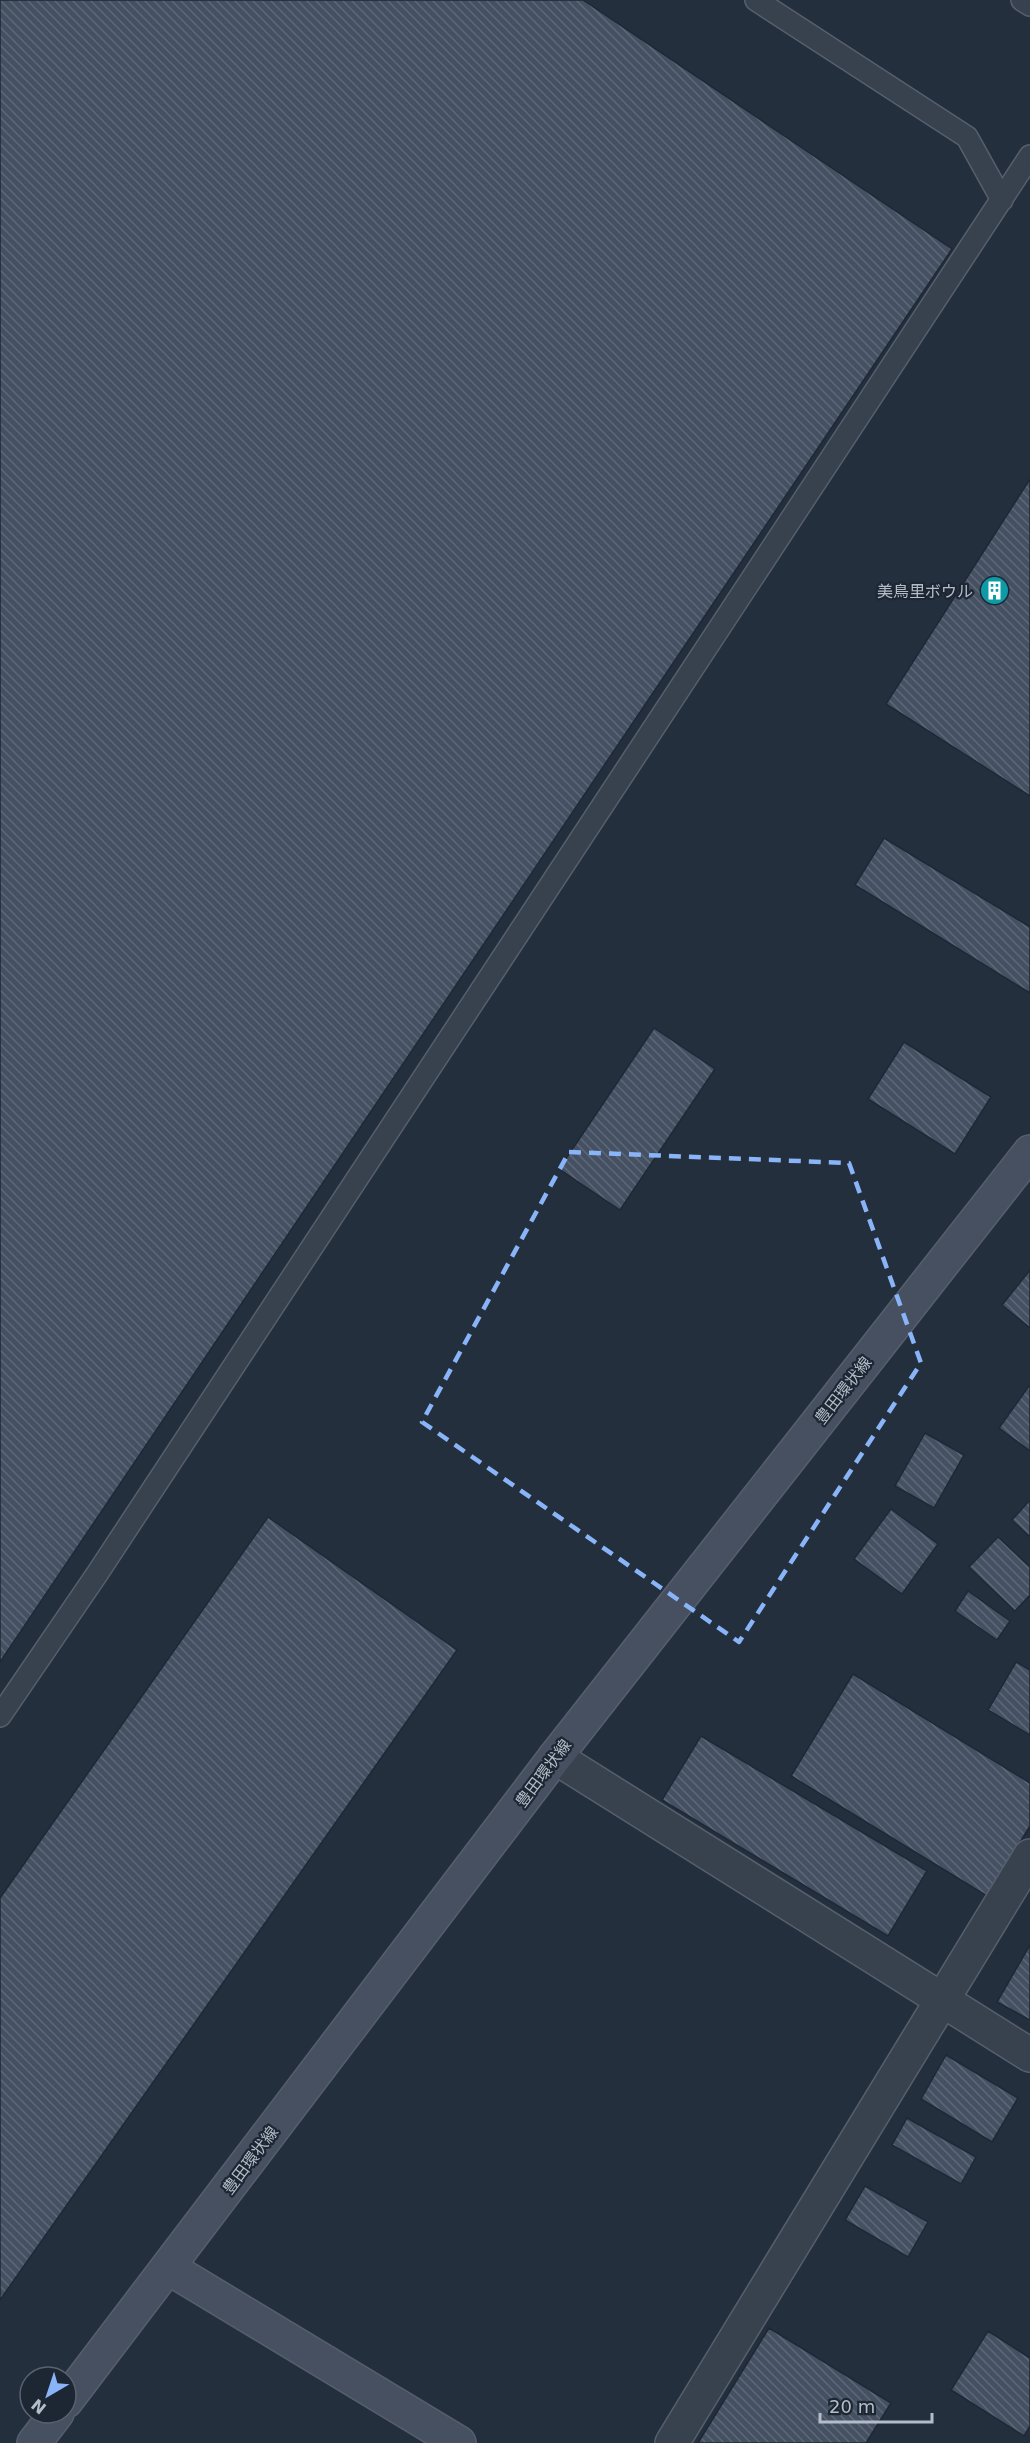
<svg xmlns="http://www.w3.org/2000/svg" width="1030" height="2443" viewBox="0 0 1030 2443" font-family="'DejaVu Sans','Noto Sans JP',sans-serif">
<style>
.building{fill:url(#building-back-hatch);stroke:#1f2835;stroke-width:1.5}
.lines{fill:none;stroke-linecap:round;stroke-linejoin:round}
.lane-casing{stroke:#565f6c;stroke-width:24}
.street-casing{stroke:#565f6c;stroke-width:36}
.secondary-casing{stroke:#565f6c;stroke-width:36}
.lane{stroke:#38414e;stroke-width:21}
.street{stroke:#38414e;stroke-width:33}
.secondary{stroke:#465061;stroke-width:33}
.marked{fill:none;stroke:#8ab4f8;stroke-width:4.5;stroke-dasharray:12 8;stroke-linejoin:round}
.labels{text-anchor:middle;stroke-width:4.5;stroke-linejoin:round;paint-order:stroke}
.poi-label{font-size:16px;fill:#b4bcc9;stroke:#1d2633;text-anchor:end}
.street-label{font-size:16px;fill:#b4bcc9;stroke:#1d2633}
</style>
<defs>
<pattern id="building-back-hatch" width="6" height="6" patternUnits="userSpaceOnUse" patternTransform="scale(1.5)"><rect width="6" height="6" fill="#455162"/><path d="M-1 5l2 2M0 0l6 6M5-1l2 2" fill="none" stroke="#5d6877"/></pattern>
</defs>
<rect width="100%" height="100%" fill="#242f3e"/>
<!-- building -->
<path class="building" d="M0 0H583L952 249 0 1662Z
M1030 479V796L886 704Z
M884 838 1030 927V993L855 885Z
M654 1028 715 1069 620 1210 559 1169Z
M904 1042 991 1097 955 1154 868 1099Z
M1030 1270V1328L1002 1305Z
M1029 1386H1030V1451L999 1428Z
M925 1433 964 1455 934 1508 895 1486Z
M1030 1500V1537L1012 1520Z
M891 1509 938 1544 902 1594 854 1559Z
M268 1517 457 1650 0 2300V1898Z
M998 1537 1030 1567V1595L1015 1611 969 1567Z
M968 1591 1010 1621 997 1640 955 1611Z
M1016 1662 1030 1670V1735L988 1710Z
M853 1674 1030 1783V1826L987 1896 791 1776Z
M701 1736 927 1871 888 1936 662 1800Z
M1030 1945V2020L997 2002Z
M946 2055 1018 2098 992 2142 921 2099Z
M907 2118 976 2157 961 2184 892 2145Z
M865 2186 928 2222 908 2257 845 2220Z
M769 2328 891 2403 866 2443H698Z
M988 2331 1030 2358V2426L1024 2436 951 2390Z"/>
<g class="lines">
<defs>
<path id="lane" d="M756 0 967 137 1002 200
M1022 0 1030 5
M0 1716 97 1574 1030 156"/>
<path id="street" d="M555 1757 1030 2055
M672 2443 1030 1856"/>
<path id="secondary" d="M169 2268 459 2443
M66 2401 555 1757 1030 1152
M34 2443 57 2413"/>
</defs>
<!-- lane casing -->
<use href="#lane" class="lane-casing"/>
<!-- street casing -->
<use href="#street" class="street-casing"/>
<!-- secondary casing -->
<use href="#secondary" class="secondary-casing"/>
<!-- lane -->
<use href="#lane" class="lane"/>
<!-- street -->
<use href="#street" class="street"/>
<!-- secondary -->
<use href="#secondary" class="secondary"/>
</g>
<!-- marked area -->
<path class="marked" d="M569 1152 849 1163 921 1363 739 1642 422 1422Z"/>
<!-- icons -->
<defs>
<symbol id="building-disc" viewBox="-11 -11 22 22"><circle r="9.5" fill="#0f9aa8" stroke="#1d2633"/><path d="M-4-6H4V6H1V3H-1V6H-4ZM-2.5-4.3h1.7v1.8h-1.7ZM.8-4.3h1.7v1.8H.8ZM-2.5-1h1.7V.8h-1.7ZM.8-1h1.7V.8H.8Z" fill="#fff"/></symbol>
</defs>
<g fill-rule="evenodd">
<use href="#building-disc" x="978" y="574" width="33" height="33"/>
</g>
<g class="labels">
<!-- poi labels -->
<g class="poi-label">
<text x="973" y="597">美鳥里ボウル</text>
</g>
<!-- street labels -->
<g class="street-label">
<text transform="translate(843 1390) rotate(-52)" y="6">豊田環状線</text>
<text transform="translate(543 1773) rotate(-53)" y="6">豊田環状線</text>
<text transform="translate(250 2160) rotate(-53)" y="6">豊田環状線</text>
</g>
</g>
<!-- north arrow -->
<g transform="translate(48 2395) rotate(219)"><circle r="28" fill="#1d2633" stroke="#59626f" stroke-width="1.5"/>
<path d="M0-4.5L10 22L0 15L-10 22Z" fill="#8ab4f8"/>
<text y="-9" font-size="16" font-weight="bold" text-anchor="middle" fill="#b4bcc9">N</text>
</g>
<!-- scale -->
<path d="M820 2413v9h112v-9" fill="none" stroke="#b4bcc9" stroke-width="3"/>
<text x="829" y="2413" font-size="18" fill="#b4bcc9" stroke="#1d2633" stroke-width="4.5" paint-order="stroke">20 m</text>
</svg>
